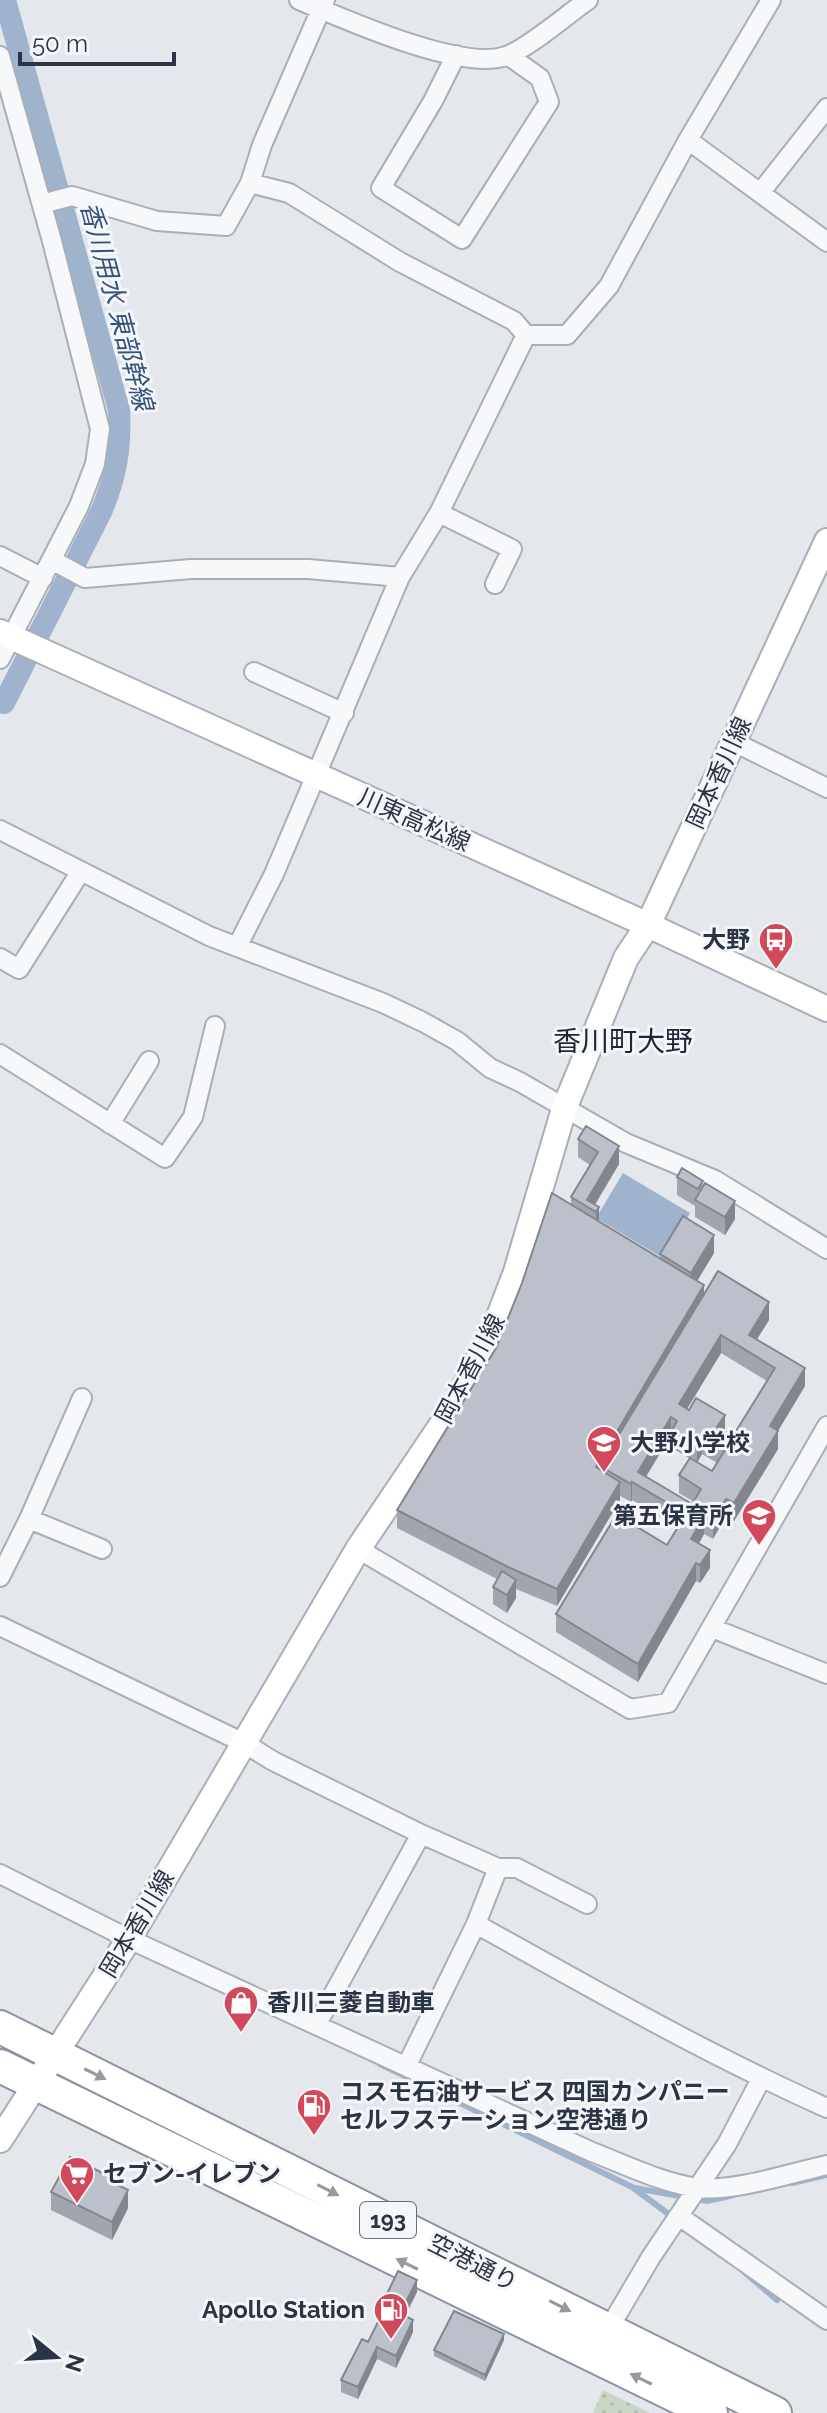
<svg xmlns="http://www.w3.org/2000/svg" width="827" height="2413" viewBox="0 0 827 2413" font-family="Raleway,'Noto Sans JP',sans-serif">
<style>
.grass{fill:url(#grass-dots)}
.water{fill:#9fb4cc}
.lines{fill:none;stroke-linecap:round;stroke-linejoin:round}
.stream{stroke:#9fb4cc;stroke-width:6}
.canal{stroke:#9fb4cc;stroke-width:22}
.street-casing{stroke:#a9aeb7;stroke-width:22}
.secondary-casing{stroke:#a9aeb7;stroke-width:28}
.highway-casing{stroke:#8b94a3;stroke-width:36}
.street{stroke:#f7f8fa;stroke-width:18}
.secondary{stroke:#fff;stroke-width:24}
.highway{stroke:#fff;stroke-width:32}
.wall{fill:#a1a5ae;fill-rule:evenodd}
.shaded-wall{fill:#83868d}
.building{fill:#bbc0ca;stroke:#83868d;stroke-width:2;fill-rule:evenodd}
.oneway{fill:#959aa2}
.labels{text-anchor:middle;stroke-width:6;stroke-linejoin:round;paint-order:stroke}
.shield{fill:#f4f6f9;stroke:#676e7b;stroke-width:2}
.shield-label{font-size:22px;font-weight:bold;fill:#2b3445}
.street-label{font-size:24px;fill:#2b3445;stroke:#f4f6f9}
.poi-label{font-size:24px;font-weight:bold;fill:#2b3445;stroke:#f4f6f9;text-anchor:start}
.water-label{font-size:26px;font-style:italic;fill:#34527a;stroke:#f4f6f9}
.quarter-label{font-size:28px;fill:#1d2536;stroke:#f4f6f9}
</style>
<defs>
<pattern id="grass-dots" width="8" height="8" patternUnits="userSpaceOnUse" patternTransform="scale(2)"><rect width="8" height="8" fill="#c9d6c5"/><path d="M2 2h.1M6 6h.1" fill="none" stroke="#adb8ab" stroke-width="1.8" stroke-linecap="round"/></pattern>
</defs>
<rect width="100%" height="100%" fill="#e4e7ec"/>
<!-- grass -->
<path class="grass" d="M603 2390 650 2413H593Z"/>
<!-- water -->
<path class="water" d="M623 1173 690 1213 663 1258 596 1218Z"/>
<g class="lines">
<!-- stream -->
<path class="stream" d="M380 2064 632 2187 674 2218
M792 2183 827 2175
M635 2188 707 2201 734 2195
M743 2271 777 2300"/>
<!-- canal -->
<path class="canal" d="M4 703 101 512C116 477 121 448 119 410L5 0"/>
<defs>
<path id="street" d="M299 0C344 19 462 72 506 56 526 50 569 13 588 0
M456 55 433 101 381 188 462 239 549 102 540 78 509 56
M0 56 52 241 100 429 95 464 79 506 0 659
M688 140 827 242
M250 183 289 193 400 262 514 321 526 335
M760 193 827 108
M42 204 72 196 157 221 226 226 250 183 262 145 325 0
M439 513 512 549 495 584
M0 556 43 578
M52 560 85 578 191 569H308L400 577
M254 672 344 713
M734 742 827 788
M0 830 209 936 383 1003 423 1022 457 1041 490 1068 520 1082 626 1143 715 1180 827 1249
M237 947 274 874 400 577 439 513 526 335H567L609 286 688 140 771 0
M0 958 19 969 81 871
M0 1054 165 1158 193 1117 215 1026
M110 1124 149 1061
M29 1519 102 1549
M358 1549 630 1709 668 1703 827 1426
M0 1577 29 1519 82 1398
M0 1626 244 1743 273 1761 421 1834 498 1868
M712 1628 827 1674
M0 1874 129 1939 592 2152C626 2165 662 2183 698 2188 735 2192 790 2173 827 2165
M476 1924C591 1988 706 2054 827 2108
M317 2024 421 1834
M407 2065 476 1924 498 1868H517L587 1904
M679 2216 827 2320
M608 2330 651 2257 727 2144 761 2079"/>
<path id="secondary" d="M0 632 648 925 827 1009
M0 2140 129 1939 358 1549 457 1402 496 1324 516 1272 564 1109 626 958 648 925 827 541"/>
<path id="highway" d="M0 2027 775 2413
M0 2066 711 2413"/>
</defs>
<!-- street casing -->
<use href="#street" class="street-casing"/>
<!-- secondary casing -->
<use href="#secondary" class="secondary-casing"/>
<!-- highway casing -->
<use href="#highway" class="highway-casing"/>
<!-- street -->
<use href="#street" class="street"/>
<!-- secondary -->
<use href="#secondary" class="secondary"/>
<!-- highway -->
<use href="#highway" class="highway"/>
</g>
<!-- wall -->
<path class="wall" d="M578 1139 619 1164 595 1205 599 1221 660 1258V1254L714 1253 697 1281 704 1294 769 1320 757 1339 805 1386 778 1431V1449L734 1521 726 1516 713 1539 704 1534 699 1544 710 1568 700 1583 696 1581 638 1682 556 1632V1614L620 1527 667 1545 678 1527 632 1500 631 1502 620 1496V1500L557 1606 516 1589V1598L507 1613 493 1604V1587L497 1579 397 1528V1510L496 1348 571 1205V1197L590 1165 578 1157ZM721 1353 767 1381 733 1436 687 1409ZM671 1435 672 1448 689 1458 679 1475V1493L694 1502 692 1504 646 1477ZM702 1454 717 1463 712 1471 697 1462Z
M677 1177 703 1186 735 1219 725 1235 695 1217V1206L677 1195Z
M117 2185 128 2208 112 2240 51 2210V2192Z
M417 2292 405 2316 413 2332 396 2368 377 2359 358 2399 341 2392V2380L368 2342 383 2311V2302Z
M504 2340 485 2381 434 2356V2350Z"/>
<!-- shaded-wall -->
<path class="shaded-wall" d="M619 1146V1164L592 1209 587 1200Z
M735 1201V1219L725 1235V1217Z
M599 1207V1225L596 1230V1212Z
M714 1235V1253L691 1291V1273Z
M704 1285V1302L600 1466V1478L596 1467Z
M769 1302V1320L749 1352V1335Z
M721 1335V1353L679 1422V1404Z
M805 1368V1386L770 1444V1426Z
M725 1415V1433L717 1427Z
M671 1417V1435L640 1486 638 1472Z
M778 1431V1449L734 1521V1503Z
M702 1436V1454L697 1463V1445Z
M620 1482V1500L557 1606V1589Z
M632 1482V1500L631 1502V1484Z
M726 1499V1516L713 1539V1522Z
M704 1516V1534L691 1557V1539Z
M710 1550V1568L700 1583V1565Z
M696 1563V1581L638 1682V1664Z
M516 1580V1598L507 1613V1595Z
M128 2190V2208L112 2240V2222Z
M417 2280V2292L402 2322V2310Z
M413 2320V2332L396 2368V2356Z
M504 2334V2340L485 2381V2375Z
M377 2347V2359L358 2399V2387Z"/>
<!-- building -->
<path class="building" d="M586 1126 619 1146 587 1200 599 1207 596 1212 571 1197 598 1152 578 1139Z
M682 1168 703 1181 698 1189 677 1177Z
M705 1183 735 1201 725 1217 695 1200Z
M552 1193 704 1285 596 1467 620 1482 557 1589 508 1567 397 1510 496 1348 522 1283Z
M683 1216 714 1235 691 1273 660 1254Z
M718 1271 769 1302 749 1335 805 1368 770 1426 778 1431 734 1503 726 1499 713 1522 704 1516 691 1539 710 1550 700 1565 696 1563 638 1664 556 1614 612 1522 620 1527 624 1519 667 1545 686 1514 632 1482 631 1484 600 1466ZM721 1335 775 1368 733 1436 717 1427 725 1415 696 1398 689 1410 679 1404ZM671 1417 677 1421 672 1430 697 1445 702 1436 725 1450 712 1471 690 1458 679 1475 701 1489 692 1504 638 1472Z
M502 1571 516 1580 507 1595 493 1587Z
M70 2157 117 2180 116 2184 128 2190 112 2222 51 2192Z
M398 2271 417 2280 402 2310 383 2302Z
M386 2306 413 2320 396 2356 377 2347 358 2387 341 2380 362 2339 368 2342Z
M454 2311 504 2334 485 2375 434 2350Z"/>
<!-- one-way arrows -->
<defs><path id="oneway-solid" d="M-6-.8H1V-3.2L6.5 0L1 3.2V.8H-6Z" transform="scale(2)"/></defs>
<g class="oneway">
<use href="#oneway-solid" transform="translate(95 2074) rotate(26)"/>
<use href="#oneway-solid" transform="translate(328 2190) rotate(27)"/>
<use href="#oneway-solid" transform="translate(407 2264) rotate(-154)"/>
<use href="#oneway-solid" transform="translate(560 2306) rotate(27)"/>
<use href="#oneway-solid" transform="translate(641 2379) rotate(-154)"/>
</g>
<!-- icons -->
<defs>
<symbol id="bus-pin" viewBox="-11 -11 22 30"><path d="M0 17L-7.5 6A9.5 9.5 0 1 1 7.5 6Z" fill="#d1495b" stroke="#f4f6f9"/><path d="M-5-6H5V4H4V6H2V4H-2V6H-4V4H-5ZM-3.5-4V0h7V-4ZM-3.5 1.2v1.5H-2V1.2ZM2 1.2v1.5H3.5V1.2Z" fill="#fff"/></symbol>
<symbol id="school-pin" viewBox="-11 -11 22 30"><path d="M0 17L-7.5 6A9.5 9.5 0 1 1 7.5 6Z" fill="#d1495b" stroke="#f4f6f9"/><path d="M0-5L7-2L0 1L-7-2ZM-4 1L0 2.5L4 1V4Q0 6-4 4Z" fill="#fff"/></symbol>
<symbol id="shop-pin" viewBox="-11 -11 22 30"><path d="M0 17L-7.5 6A9.5 9.5 0 1 1 7.5 6Z" fill="#d1495b" stroke="#f4f6f9"/><path d="M-5-2.5h2.3a2.7 3.5 0 0 1 5.4 0H5L5.5 6h-11ZM-1.5-2.5h3a1.5 2.3 0 0 0-3 0Z" fill="#fff"/></symbol>
<symbol id="fuel-pin" viewBox="-11 -11 22 30"><path d="M0 17L-7.5 6A9.5 9.5 0 1 1 7.5 6Z" fill="#d1495b" stroke="#f4f6f9"/><path d="M-5.5-6h7V0h2V4h1.3V-2.5L3-4.5l.8-.8L6-3V5H2.5V1h-1V6h-7ZM-4.2-4.7v3.2H.2V-4.7Z" fill="#fff"/></symbol>
<symbol id="supermarket-pin" viewBox="-11 -11 22 30"><path d="M0 17L-7.5 6A9.5 9.5 0 1 1 7.5 6Z" fill="#d1495b" stroke="#f4f6f9"/><path d="M-6-5.5h2.5l.6 2H6L4.5 2H-2.5L-4.4-4H-6ZM-1.5 3.2a1.3 1.3 0 1 0 .1 0ZM3 3.2a1.3 1.3 0 1 0 .1 0Z" fill="#fff"/></symbol>
</defs>
<g fill-rule="evenodd">
<use href="#bus-pin" x="756" y="920" width="40" height="54"/>
<use href="#school-pin" x="584" y="1423" width="40" height="54"/>
<use href="#school-pin" x="739" y="1496" width="40" height="54"/>
<use href="#shop-pin" x="221" y="1983" width="40" height="54"/>
<use href="#fuel-pin" x="294" y="2086" width="40" height="54"/>
<use href="#supermarket-pin" x="57" y="2154" width="40" height="54"/>
<use href="#fuel-pin" x="371" y="2290" width="40" height="54"/>
</g>
<g class="labels">
<!-- shield labels -->
<rect class="shield" x="360" y="2202" width="56" height="36" rx="6"/>
<g class="shield-label">
<text x="388" y="2228">193</text>
</g>
<!-- street labels -->
<g class="street-label">
<text transform="translate(719 773) rotate(-65)" y="8">岡本香川線</text>
<text transform="translate(414 820) rotate(24)" y="8">川東高松線</text>
<text transform="translate(470 1369) rotate(-62)" y="8">岡本香川線</text>
<text transform="translate(137 1924) rotate(-59)" y="8">岡本香川線</text>
<text transform="translate(473 2263) rotate(27)" y="8">空港通り</text>
</g>
<!-- poi labels -->
<g class="poi-label">
<text x="750" y="948" text-anchor="end">大野</text>
<text x="630" y="1451">大野小学校</text>
<text x="733" y="1524" text-anchor="end">第五保育所</text>
<text x="267" y="2011">香川三菱自動車</text>
<text x="340" y="2100">コスモ石油サービス 四国カンパニー<tspan x="340" dy="28">セルフステーション空港通り</tspan></text>
<text x="103" y="2182">セブン-イレブン</text>
<text x="365" y="2318" text-anchor="end">Apollo Station</text>
</g>
<!-- water labels -->
<g class="water-label">
<text transform="translate(117 306) rotate(75)" y="9">香川用水 東部幹線</text>
</g>
<!-- quarter labels -->
<g class="quarter-label">
<text x="623" y="1051">香川町大野</text>
</g>
</g>
<!-- north arrow -->
<g transform="translate(56 2357) rotate(108)" stroke="#f4f6f9" stroke-width="6" paint-order="stroke">
<path d="M0-6L14 30L0 20L-14 30Z" fill="#2b3445"/>
<text y="-12" font-size="22" font-weight="bold" text-anchor="middle" fill="#2b3445">N</text>
</g>
<!-- scale -->
<path d="M20 52v12h154v-12" fill="none" stroke="#2b3445" stroke-width="4"/>
<text x="32" y="52" font-size="24" fill="#2b3445" stroke="#f4f6f9" stroke-width="6" paint-order="stroke">50 m</text>
</svg>
